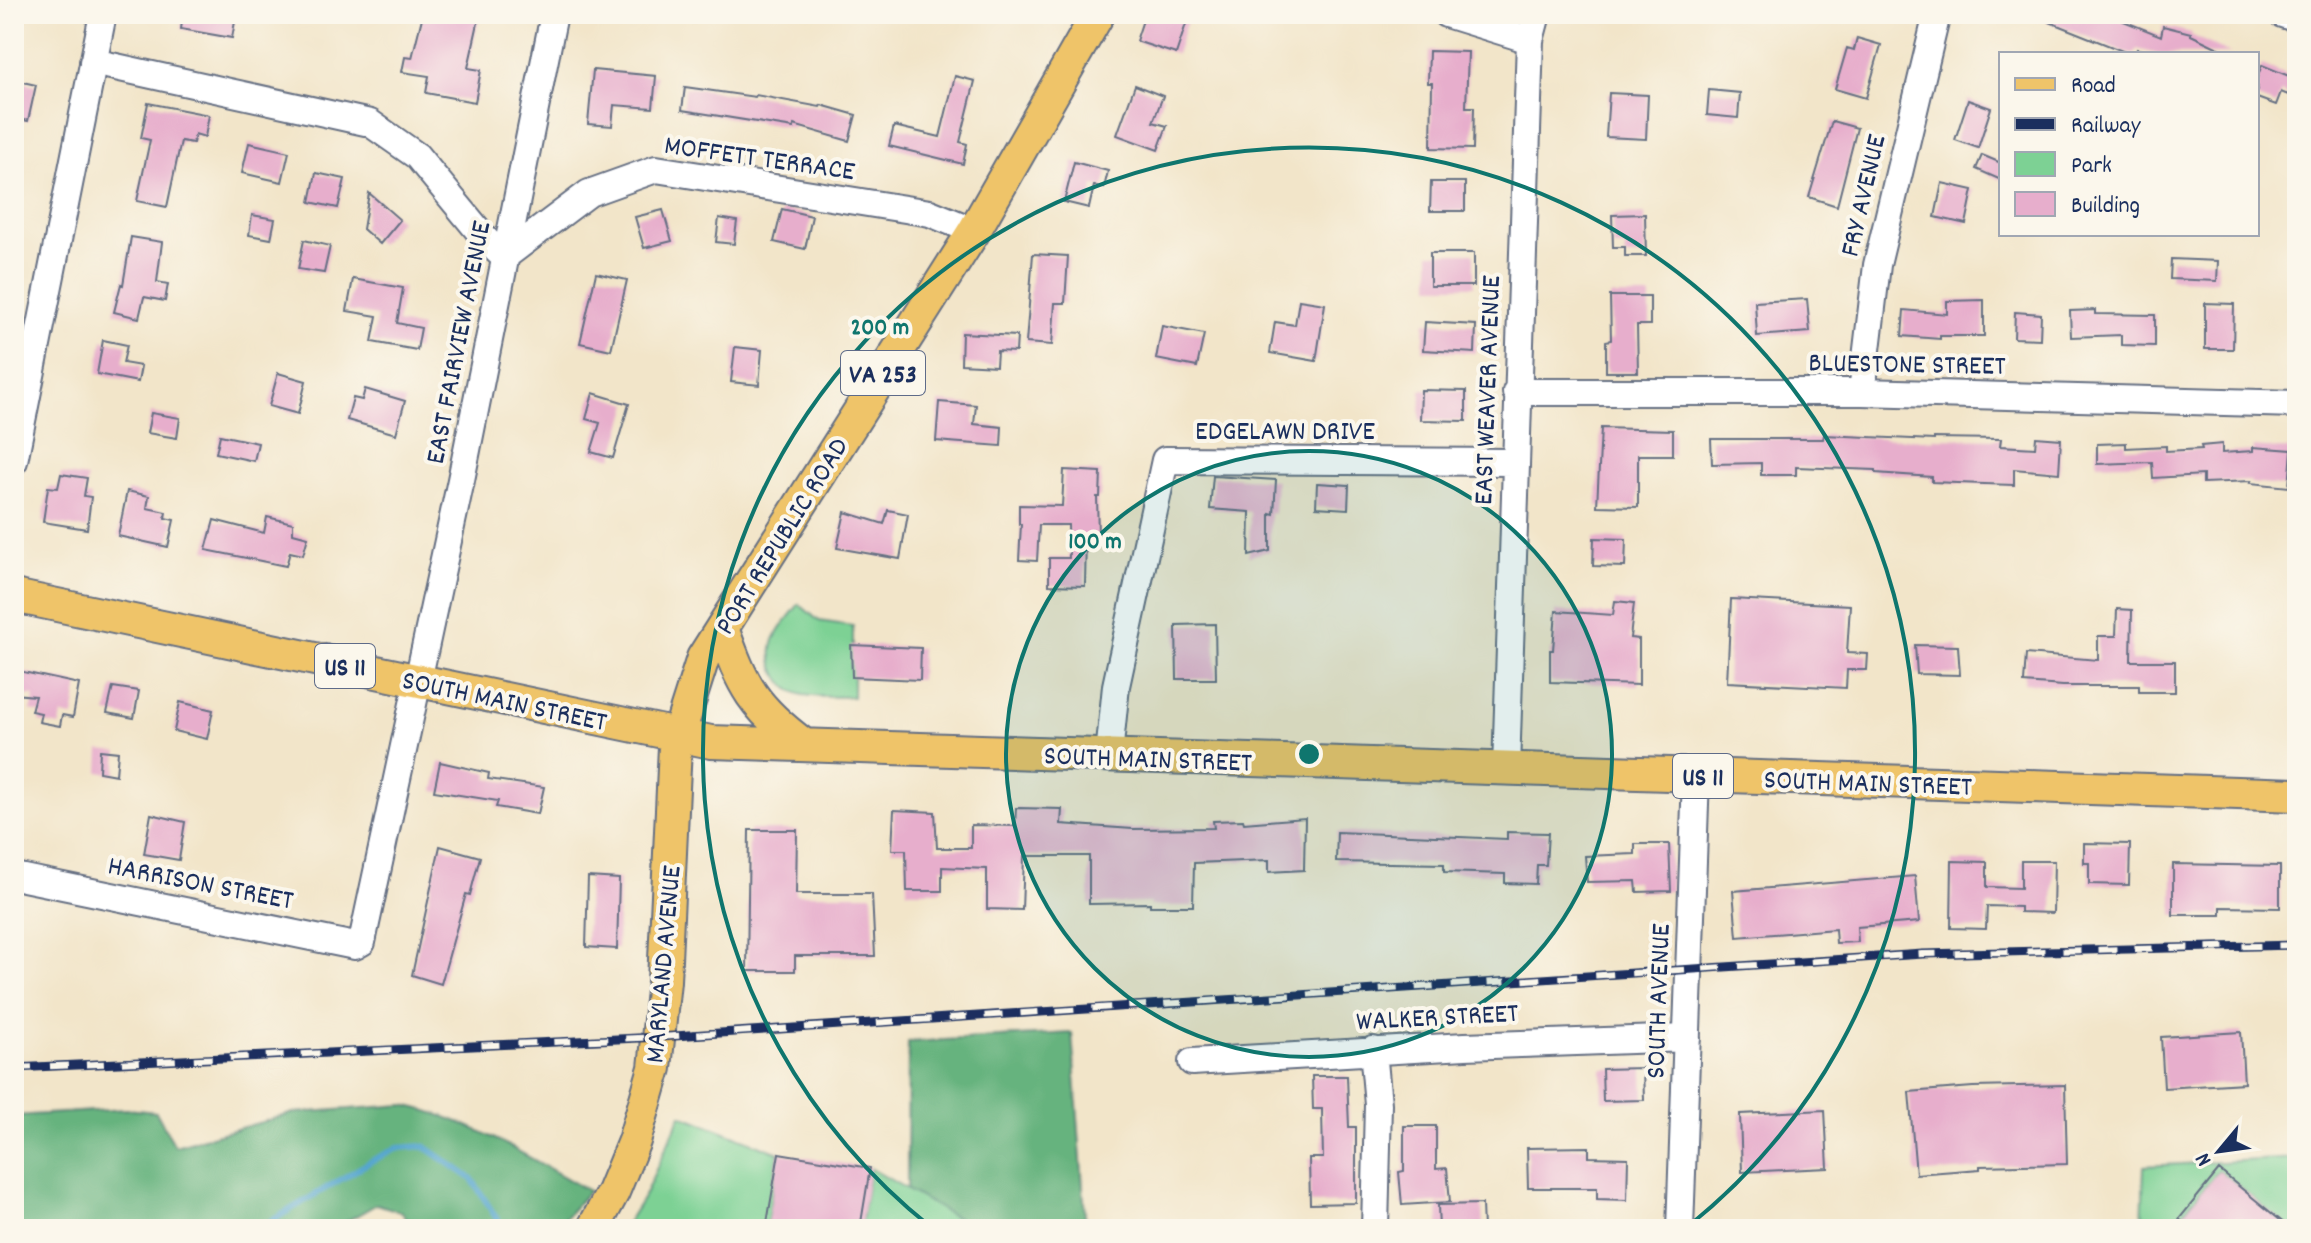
<svg xmlns="http://www.w3.org/2000/svg" width="2311" height="1243" viewBox="0 0 2311 1243" font-family="Dekko,sans-serif">
<style>
.green{fill:#7dd194;stroke:#4c8079;stroke-width:2}
.forest{fill:#66b37e;stroke:#40716e;stroke-width:2}
.lines{fill:none;stroke-linecap:round;stroke-linejoin:round}
.stream{stroke:#54a6cf;stroke-width:6}
.building{fill:#e7aecc}
.minor-casing{stroke:#666f83;stroke-width:30}
.major-casing{stroke:#666f83;stroke-width:36}
.minor{stroke:#fff;stroke-width:26}
.major{stroke:#efc469;stroke-width:32}
.rail-casing{stroke:#1b2f5e;stroke-width:9}
.rail{stroke:#fbf7ec;stroke-width:6;stroke-dasharray:18;stroke-linecap:butt}
.ring{fill:none;stroke:#0f766e;stroke-width:4}
.labels{text-anchor:middle;stroke-width:8;stroke-linejoin:round;paint-order:stroke}
.shield{fill:#fbf7ec;stroke:#5e6b89;stroke-width:2}
.shield-label{font-size:26px;font-weight:bold;fill:#1b2f5e}
.street-label{font-size:28px;fill:#1b2f5e;stroke:#fbf7ec}
.centre{fill:#0f766e;stroke:#fbf7ec;stroke-width:4}
.ring-label{font-size:24px;text-anchor:middle;font-weight:bold;fill:#0f766e;stroke:#fbf7ec;stroke-width:8;stroke-linejoin:round;paint-order:stroke}
</style>
<rect width="100%" height="100%" fill="#fbf7ec"/>
<filter id="ink" filterUnits="userSpaceOnUse"><feTurbulence type="fractalNoise" baseFrequency=".0125" numOctaves="2"/><feDisplacementMap in="SourceGraphic" scale="16" xChannelSelector="R" yChannelSelector="G"/><feConvolveMatrix kernelMatrix="1 2 1 2 8 2 1 2 1" color-interpolation-filters="sRGB"/></filter>
<filter id="wash" filterUnits="userSpaceOnUse"><feTurbulence type="fractalNoise" baseFrequency=".006" numOctaves="4" result="noise"/><feDisplacementMap in="SourceGraphic" scale="32" xChannelSelector="R" yChannelSelector="G"/><feGaussianBlur stdDeviation="1.8" result="paint"/><feColorMatrix in="noise" values="0 0 0 0 0 0 0 0 0 0 0 0 0 0 0 0 0 1.4 0 .05"/><feComposite in="paint" operator="in"/></filter>
<g filter="url(#wash)">
<rect width="100%" height="100%" fill="#f2e5c9"/>
<!-- green -->
<path class="green" d="M799 604 819 621 853 626V697C837 696 819 698 803 695 780 690 766 662 774 640 779 627 791 615 799 604Z
M681 1115 779 1153 766 1229H623L644 1196Z
M2297 1158V1229H2279L2283 1223 2219 1170 2179 1218 2191 1229H2142L2144 1166Z
M870 1168 960 1220 968 1229H860Z"/>
<!-- forest -->
<path class="forest" d="M1072 1033 1086 1229H968L960 1220 907 1190 908 1042Z
M404 1105C471 1119 529 1158 589 1191L555 1229H412L402 1212 377 1204 333 1229H14V1116L126 1109 156 1112 175 1146 294 1113Z"/>
<g class="lines">
<!-- stream -->
<path class="stream" d="M258 1229 373 1160 398 1148 424 1146 472 1179 503 1229"/>
</g>
<g id="blocks">
<!-- building -->
<path class="building" d="M183 14 236 16 232 38 181 29Z
M423 14 453 19 454 14H480L468 68 481 70 475 102 426 93 429 76 402 72 405 57 412 58Z
M1145 14H1165L1187 21 1176 54 1136 41Z
M2106 14 2161 36 2163 26 2191 33V35L2231 54H2158L2137 49 2134 54H2130L2032 15Z
M1857 38 1881 45 1866 98 1835 89 1847 48 1854 50Z
M1429 51 1468 52 1466 107H1474L1473 149 1431 148 1432 83H1428Z
M2262 65 2294 78 2288 95 2281 92 2276 105 2257 98V78Z
M593 70 656 76 653 108 614 105 612 126 588 124Z
M955 76 975 81 960 142 967 144 963 164 889 146 894 126 940 137Z
M14 80 36 85 28 121 14 118Z
M1135 85 1163 96 1153 122 1167 126 1158 150 1117 135Z
M685 87 755 97 756 95 820 107 821 105 856 115 849 141 794 125V128L682 110Z
M1709 90 1740 93 1738 118 1707 115Z
M1609 93 1648 95 1646 139 1606 137Z
M1968 100 1991 108 1978 148 1955 140Z
M148 103 209 115 205 137 195 134 193 143 181 141 167 207 137 201 150 140 141 138Z
M1832 121 1857 128 1837 206 1809 197Z
M249 143 289 152 282 182 242 173Z
M1982 155 2001 163V180L1976 169Z
M1074 162 1108 171 1104 188 1094 186 1089 208 1064 202Z
M316 173 345 179 338 208 310 202Z
M1431 182H1465V211H1430Z
M1942 183 1973 190 1966 224 1935 217Z
M369 193 400 220 380 244 363 229Z
M782 209 812 216 805 249 774 242Z
M663 210 672 241 644 248 635 217Z
M1645 214 1646 256H1625V247H1613L1612 215Z
M252 215 275 219 271 239 249 235Z
M719 218 737 221 734 244 716 242Z
M131 237 162 242 157 282 168 284 165 301 144 297 139 318 114 312 121 284 123 285Z
M304 240 330 246 324 273 298 269Z
M1430 253H1474V286H1430Z
M1033 254 1068 256 1065 303H1055L1052 345 1026 343Z
M2171 259 2218 261 2217 281 2170 279Z
M596 273 627 280 611 350 580 343Z
M353 279 403 288 397 323 421 328 417 350 372 342 377 316 347 311Z
M1610 296H1650V325H1637L1638 372H1606V341L1611 340Z
M1807 299 1810 332 1757 336 1755 302Z
M1299 300 1325 304 1316 361 1270 353 1275 322 1295 325Z
M1984 300V336H1940V339L1902 336 1904 310 1947 314V301Z
M2205 303 2234 304 2233 349H2205Z
M2095 310V314L2155 315V346L2121 345V335L2071 337 2070 311Z
M2015 312 2041 314 2040 339 2014 338Z
M1425 322 1476 325 1475 353 1423 350Z
M1162 326 1204 334 1197 367 1156 359Z
M962 333 1017 336 1016 352 997 351 996 366 961 364Z
M103 340 127 345 123 363 141 366 138 382 97 374Z
M735 347 762 350 759 385 731 382Z
M278 373 306 381 298 414 269 406Z
M365 389 405 401 396 434 347 420 353 398 362 400Z
M1421 390 1466 391V421L1420 420Z
M593 393 629 404 613 458 591 452 600 423 586 419Z
M939 402 976 405 974 424 1002 427 1001 446 936 441Z
M151 413 180 418 177 438 147 433Z
M1601 428 1673 430V455H1638V507L1597 506Z
M220 435 258 443 254 461 216 453Z
M1824 435 1934 440V438L2001 439 2000 446 2035 448 2036 437 2061 439 2059 473 2014 469V485L1984 484 1932 482V477L1876 473V470L1796 467V475H1761V463L1712 464 1711 439H1823Z
M2126 443V448L2166 446V451L2202 449 2201 446 2222 444V453L2253 451V447L2292 450 2289 487 2250 483 2251 481 2203 483V475L2153 478 2152 462 2097 464V444Z
M1064 470 1101 472 1100 497H1097L1098 535 1086 536 1085 586 1049 585V558H1069L1068 525H1039L1037 561 1019 560 1021 524H1019V505L1062 506Z
M61 474 87 478 84 496 91 497 87 529 43 522 48 487 58 488Z
M1213 476 1276 480 1274 514 1270 513V551L1249 556 1250 512 1210 509Z
M1317 483 1349 485 1348 509 1316 507Z
M127 491 149 496 147 508 166 512 165 518 174 520 168 547 118 536Z
M888 510 908 514 900 559 837 548 845 512 884 524Z
M267 517 293 523V533L308 537 303 555 290 552 286 566 206 550 214 520 264 533Z
M1594 538 1626 539 1625 567 1593 566Z
M1731 599 1850 605 1847 653 1868 654 1867 670H1847L1846 688 1727 682Z
M1615 601 1634 603 1630 638 1639 639V685L1550 682V650H1553L1556 611 1613 615Z
M2117 609 2132 610 2131 661H2175V692H2139V686H2063L2024 683 2026 654 2098 660V636H2116Z
M1215 624 1216 679H1177L1176 625Z
M851 645 921 648 920 680 852 677Z
M1915 645 1958 646 1960 675 1917 674Z
M14 670 79 684 73 717 62 715 60 726 39 722 41 713 31 711 35 696 14 694Z
M113 687 139 691 134 718 107 713Z
M180 702 213 710 207 739 174 731Z
M100 750 118 752 116 775 99 772Z
M440 762 489 773 488 779 544 787 538 814 496 807 498 801 434 791Z
M1016 808 1062 809 1061 824 1133 829 1214 828 1213 821 1243 820 1244 823 1305 818 1304 870 1269 872V860L1194 863 1193 906H1150V903L1089 904V856H1024L1022 910 987 909V869L942 867V891H907L906 850H892L894 810 935 812 937 848H971V825L1015 826Z
M151 814 185 822 179 860 144 854Z
M749 830H797L796 894H872L875 956H795V971H747Z
M1337 832 1507 839V832L1548 833 1546 865H1537L1536 884 1505 883V874L1444 872V864L1336 862Z
M2084 843 2130 844 2129 885 2089 884V863H2084Z
M1635 844H1669L1671 891 1637 892 1636 881 1587 882 1585 856 1635 854Z
M440 846 480 857 470 895 466 894 441 984 412 975Z
M1952 861 1987 862V887L2021 888V861H2054L2053 913 2020 912V907L1987 906 1986 929 1951 928Z
M2173 864 2280 866V908L2221 907V915H2173Z
M1915 876 1919 922 1857 927 1858 942 1836 943 1835 929 1737 937 1733 891Z
M588 877 619 879 617 949 586 947Z
M2241 1032 2244 1083 2164 1088 2161 1037Z
M1643 1068 1644 1100 1603 1101 1602 1069Z
M1312 1076H1347L1349 1127H1356V1203L1310 1204 1309 1158H1323L1322 1109H1313Z
M2065 1085 2067 1164 1980 1166V1169L1916 1174 1909 1092 1973 1087Z
M1825 1110 1828 1168 1742 1172 1740 1114Z
M1404 1126H1436V1169L1447 1168 1450 1202 1402 1205 1399 1172 1404 1171Z
M1589 1147V1157L1628 1158 1627 1200 1597 1199V1188H1528L1527 1148Z
M779 1153 870 1168 860 1229H766Z
M2219 1170 2291 1229H2191L2179 1219Z
M1482 1204 1483 1229H1439L1438 1205Z"/>
</g>
</g>
<g filter="url(#ink)">
<use href="#blocks" fill-opacity="0" stroke="#666f83" stroke-width="2"/>
<g class="lines">
<defs>
<path id="minor" d="M1446 14 1530 40
M2282 14 2297 19
M93 62 370 123 417 156 487 241 504 257 589 193 656 169 930 213 974 231
M1516 392H1862L2297 404
M1862 392 1877 265 1937 14
M14 461 103 14
M1109 755 1116 686 1165 460 1514 462
M1506 769 1530 40 1537 14
M14 876 355 946 362 942 461 480 554 14
M1373 1050 1378 1104 1375 1229
M1192 1062 1465 1046 1687 1038
M1680 1229 1696 776"/>
<path id="major" d="M14 596 711 742 2297 795
M722 628C743 687 753 707 804 745
M593 1229 613 1192 634 1141 655 1068 664 981 675 746 703 658 974 231 1098 14"/>
</defs>
<!-- minor casing -->
<use href="#minor" class="minor-casing"/>
<!-- major casing -->
<use href="#major" class="major-casing"/>
<!-- minor -->
<use href="#minor" class="minor"/>
<!-- major -->
<use href="#major" class="major"/>
<defs>
<path id="rail" d="M14 1068 659 1037 1923 954 2297 945"/>
</defs>
<!-- rail casing -->
<use href="#rail" class="rail-casing"/>
<!-- rail -->
<use href="#rail" class="rail"/>
</g>
</g>
<!-- distance rings -->
<circle cx="1309" cy="754" r="303" fill="#0f766e" fill-opacity=".12"/>
<g class="ring">
<circle cx="1309" cy="754" r="303"/>
<path d="M932 1228A606 606 0 1 1 1686 1228"/>
</g>
<g class="labels">
<!-- shield labels -->
<g class="shield">
<rect x="841" y="351" width="84" height="44" rx="6"/>
<rect x="315" y="644" width="60" height="44" rx="6"/>
<rect x="1673" y="754" width="60" height="44" rx="6"/>
</g>
<g class="shield-label">
<text x="883" y="382">VA 253</text>
<text x="345" y="675">US 11</text>
<text x="1703" y="785">US 11</text>
</g>
<!-- street labels -->
<g class="street-label">
<text transform="translate(760 156) rotate(8)" y="10">MOFFETT TERRACE</text>
<text transform="translate(1861 195) rotate(-77)" y="10">FRY AVENUE</text>
<text transform="translate(456 342) rotate(-79)" y="10">EAST FAIRVIEW AVENUE</text>
<text transform="translate(1907 362) rotate(1)" y="10">BLUESTONE STREET</text>
<text transform="translate(1485 390) rotate(-88)" y="10">EAST WEAVER AVENUE</text>
<text x="1285" y="439">EDGELAWN DRIVE</text>
<text transform="translate(780 535) rotate(-58)" y="10">PORT REPUBLIC ROAD</text>
<text transform="translate(505 699) rotate(12)" y="10">SOUTH MAIN STREET</text>
<text transform="translate(1148 757) rotate(2)" y="10">SOUTH MAIN STREET</text>
<text transform="translate(1868 781) rotate(2)" y="10">SOUTH MAIN STREET</text>
<text transform="translate(201 881) rotate(11)" y="10">HARRISON STREET</text>
<text transform="translate(661 964) rotate(-85)" y="10">MARYLAND AVENUE</text>
<text transform="translate(1656 1001) rotate(-88)" y="10">SOUTH AVENUE</text>
<text transform="translate(1437 1015) rotate(-3)" y="10">WALKER STREET</text>
</g>
</g>
<circle cx="1309" cy="754" r="12" class="centre"/>
<g class="ring-label">
<text x="880" y="334">200 m</text>
<text x="1095" y="548">100 m</text>
</g>
<!-- margin -->
<rect width="2311" height="1243" fill="none" stroke="#fbf7ec" stroke-width="48"/>
<!-- legend -->
<rect x="1999" y="52" width="260" height="184" fill="#fbf7ec" stroke="#a1a7b3" stroke-width="2"/>
<rect x="2015" y="78" width="40" height="12" fill="#efc469" stroke="#a1a7b3" stroke-width="2"/>
<text x="2071" y="92" font-size="24" fill="#1b2f5e">Road</text>
<rect x="2015" y="118" width="40" height="12" fill="#1b2f5e" stroke="#a1a7b3" stroke-width="2"/>
<text x="2071" y="132" font-size="24" fill="#1b2f5e">Railway</text>
<rect x="2015" y="152" width="40" height="24" fill="#7dd194" stroke="#a1a7b3" stroke-width="2"/>
<text x="2071" y="172" font-size="24" fill="#1b2f5e">Park</text>
<rect x="2015" y="192" width="40" height="24" fill="#e7aecc" stroke="#a1a7b3" stroke-width="2"/>
<text x="2071" y="212" font-size="24" fill="#1b2f5e">Building</text>
<!-- north arrow -->
<g transform="translate(2219 1151) rotate(241)" stroke="#fbf7ec" stroke-width="6" paint-order="stroke">
<path d="M0-6L14 30L0 20L-14 30Z" fill="#1b2f5e"/>
<text y="-12" font-size="22" font-weight="bold" text-anchor="middle" fill="#1b2f5e">N</text>
</g>
</svg>
